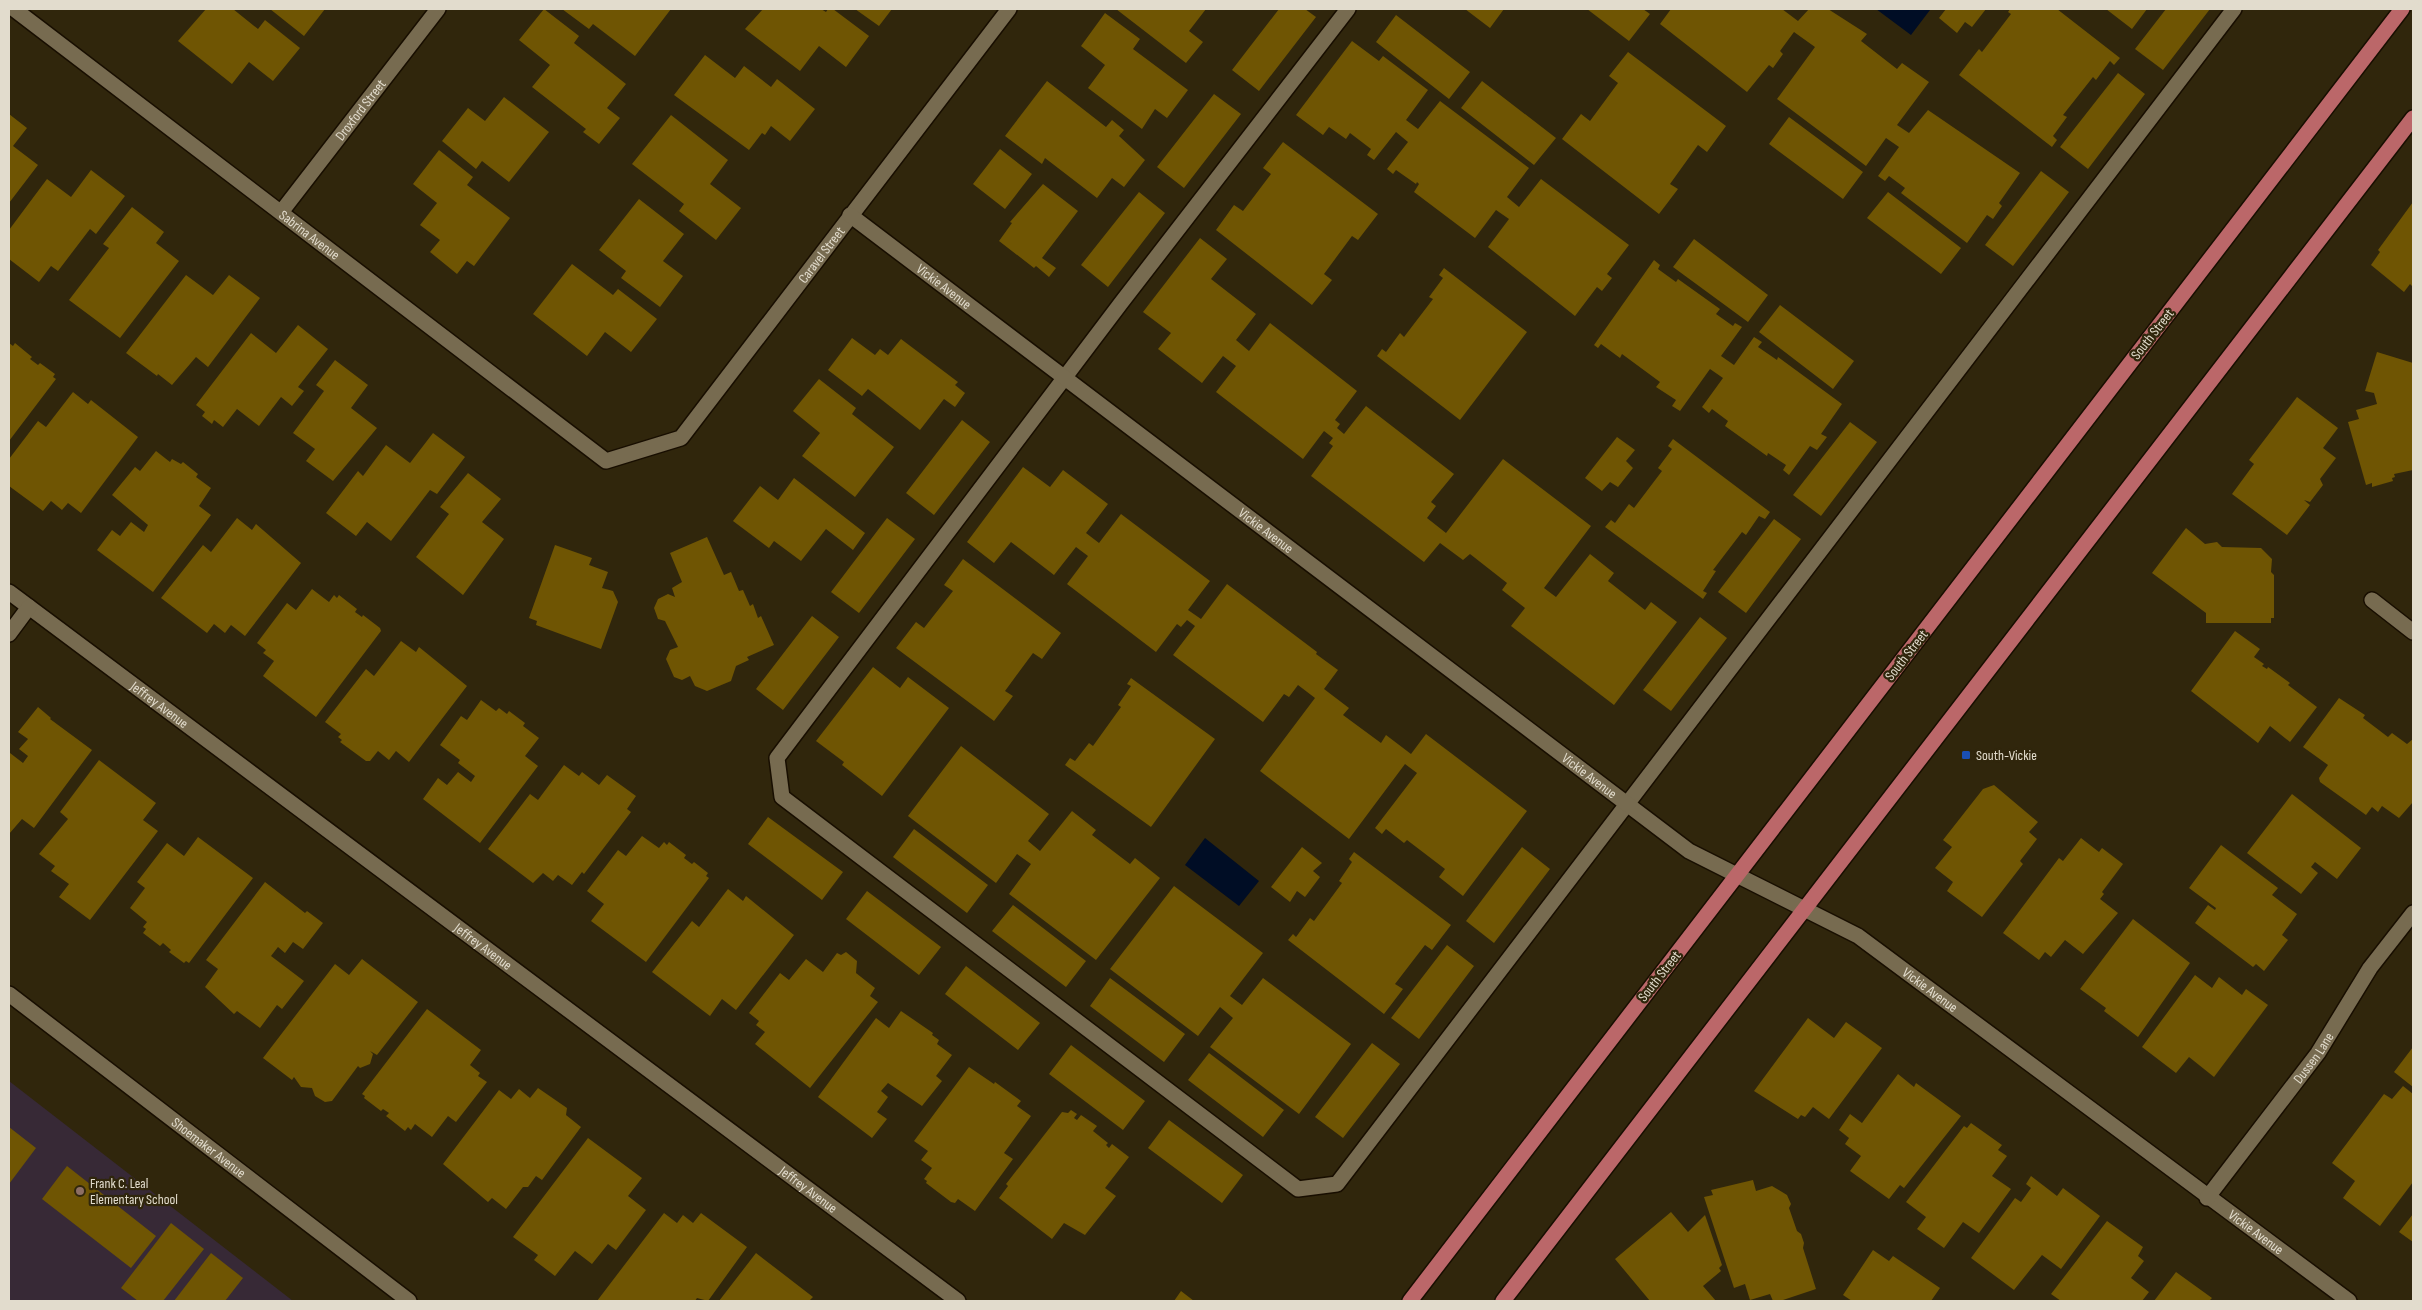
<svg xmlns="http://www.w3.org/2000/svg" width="2422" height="1310" viewBox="0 0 2422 1310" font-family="'Sofia Sans Condensed',sans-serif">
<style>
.education{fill:#372936}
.water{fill:#000d25}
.building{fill:#6f5503}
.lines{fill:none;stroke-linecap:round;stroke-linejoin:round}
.lane-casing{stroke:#180e00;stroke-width:18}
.street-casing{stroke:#180e00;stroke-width:18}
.secondary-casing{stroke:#180e00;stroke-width:18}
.primary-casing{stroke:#180e00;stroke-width:18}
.lane{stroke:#776b50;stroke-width:15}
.street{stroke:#776b50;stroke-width:15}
.secondary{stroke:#776b50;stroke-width:15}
.primary{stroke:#bb6769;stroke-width:15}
.transit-dot{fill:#1a4fb4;stroke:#30260c;stroke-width:2}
.education-dot{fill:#8d6e63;stroke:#30260c;stroke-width:2}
.labels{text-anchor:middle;stroke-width:4.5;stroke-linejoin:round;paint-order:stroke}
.street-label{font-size:14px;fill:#e2dccd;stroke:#30260c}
.poi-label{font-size:14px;fill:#e2dccd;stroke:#30260c;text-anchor:start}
</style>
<rect width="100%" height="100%" fill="#30260c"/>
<!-- education -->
<path class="education" d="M9 1081 293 1301H9Z"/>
<!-- water -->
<path class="water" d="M1876 9H1929L1930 10 1911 35Z
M1205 838 1259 881 1239 906 1185 865Z"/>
<!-- building -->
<path class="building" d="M206 9H233L258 29 265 20 300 48 273 81 249 62 232 84 178 41Z
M270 9H325L304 36Z
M544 9 579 36 574 43 626 84 607 108 620 118 599 144 583 132 586 129 532 87 550 65 519 40Z
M562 9H671L635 56 593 24 589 29Z
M763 9H821L826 12 828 9H833L869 36 846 67 819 46 800 71 745 29Z
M855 9H892L879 26Z
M1116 9H1206L1189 31 1203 42 1186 63Z
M1279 9H1305L1316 17 1259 91 1232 70Z
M1465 9H1504L1490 28Z
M1587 9H1643L1650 14 1629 41Z
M1671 9H1782L1798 21 1809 9H1828L1867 34 1861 41 1897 69 1902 63 1929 82 1897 125 1909 133 1928 110 2020 173 1999 203 2002 206 1993 219 1987 215 1967 243 1901 193 1905 188 1889 176 1885 181 1878 176 1899 147 1886 138 1866 166 1777 99 1815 47 1794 32 1780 51 1783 54 1773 68 1769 65 1747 92 1660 24Z
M1946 9H1986L1972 27 1965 22 1957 33 1939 18Z
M2010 9H2057L2120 58 2114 65 2110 61 2096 80 2093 77 2063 115 2067 117 2053 136 2057 140 2052 147 1959 75 1979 49 1982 52 2011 14 2008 12Z
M2106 9H2147L2132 29Z
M2166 9H2210L2163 70 2135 49Z
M1105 13 1140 39 1133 49 1188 90 1167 118 1155 109 1142 129 1088 88 1105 65 1081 46Z
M1396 15 1470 72 1449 99 1376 42Z
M1352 41 1379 61 1383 56 1428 90 1406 120 1418 129 1440 101 1529 168 1507 197 1519 207 1541 179 1629 245 1607 274 1612 278 1602 291 1597 287 1575 316 1488 247 1509 219 1496 210 1475 238 1414 192 1419 184 1417 182 1416 184 1396 170 1393 174 1387 169 1408 142 1396 132 1374 160 1367 155 1371 149 1350 133 1346 139 1329 127 1323 135 1296 115Z
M1628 52 1726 126 1707 152 1698 145 1670 184 1678 189 1659 214 1562 139 1581 114 1590 121 1618 83 1609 76Z
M705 55 735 78 744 66 771 87 777 79 815 109 790 141 771 126 765 135 762 133 749 150 674 95Z
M2118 73 2145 94 2088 169 2060 147Z
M1047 81 1106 127 1112 120 1124 130 1119 136 1145 160 1124 187 1112 178 1097 198 1045 158 1042 164 1005 136Z
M1482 81 1556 138 1534 165 1461 108Z
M1214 94 1241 114 1184 188 1157 167Z
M504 97 549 132 509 182 482 161 476 169 442 141 468 108 485 121Z
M9 114 27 128 13 146 38 165 9 203Z
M671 115 728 160 710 184 741 208 716 240 679 211 684 204 632 164Z
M1789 117 1863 172 1843 199 1769 144Z
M1283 142 1378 214 1358 240 1352 236 1324 274 1332 280 1312 305 1216 230 1234 205 1243 211 1271 174 1263 168Z
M1000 149 1032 174 1005 209 973 184Z
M439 150 473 177 467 185 510 218 474 266 467 261 457 274 430 252 440 240 420 225 437 203 413 184Z
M91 170 125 196 96 234 90 229 58 271 51 266 39 282 9 259V230L47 179 71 197Z
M2041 171 2069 192 2013 266 1985 245Z
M1043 184 1078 211 1042 258 1056 268 1049 277 1036 266 1034 268 999 241 1012 223 1010 222Z
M1139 192 1165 213 1108 287 1081 265Z
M1888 192 1961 248 1941 274 1867 218Z
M639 199 684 234 663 261 683 276 660 307 621 278 626 271 599 250Z
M2413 202V287L2410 284 2404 292 2371 265 2380 252 2378 250Z
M132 207 164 232 156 243 179 261 120 338 69 300 109 248 103 244Z
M1200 238 1227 259 1211 279 1256 314 1236 340 1249 351 1270 323 1357 391 1335 420 1340 424 1337 428 1344 434 1366 406 1454 474 1431 502 1436 506 1427 518 1446 533 1503 459 1591 526 1544 588 1556 597 1590 554 1614 573 1608 581 1645 610 1651 602 1677 622 1614 705 1511 626 1525 608 1502 590 1507 583 1470 554 1463 560 1440 543 1424 562 1311 476 1333 446 1329 443 1333 438 1324 431 1303 459 1216 392 1236 366 1223 356 1202 383 1158 349 1171 333 1143 312Z
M1694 239 1768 295 1748 322 1673 267Z
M1654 260 1660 265 1658 269 1676 282 1678 279 1720 309 1716 314 1733 326 1735 323 1742 327 1721 356 1734 365 1754 337 1762 342 1758 347 1777 360 1778 357 1842 404 1821 434 1827 437 1817 450 1810 446 1789 475 1783 470 1786 465 1768 453 1767 456 1725 426 1728 421 1712 409 1709 413 1702 407 1723 378 1710 369 1680 411 1672 406 1676 400 1656 387 1660 382 1622 354 1620 358 1601 344 1598 348 1594 345Z
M572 264 613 295 618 289 657 319 631 352 605 332 587 356 533 314Z
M1444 268 1527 332 1460 420 1377 356 1382 349 1386 352 1400 333 1404 337 1433 299 1429 297 1443 278 1439 275Z
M186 275 213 295 229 275 260 298 208 367 196 357 172 385 158 374 157 376 126 353Z
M1780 305 1854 361 1833 389 1759 332Z
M298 325 328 349 298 387 304 391 292 406 281 397 259 426 237 409 223 427 214 420 212 424 202 416 205 412 196 405 251 333 276 353Z
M852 338 875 355 880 349 888 355 901 339 958 382 955 385 965 393 955 407 944 399 920 430 868 389 862 396 828 370Z
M9 343 13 346 15 343 32 357 30 359 38 365 40 363 55 374 53 377 56 379 9 441Z
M2377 352 2413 363V470L2394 474 2395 477 2392 478 2393 481 2372 487V483L2366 485 2348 422 2359 419 2356 410 2377 404 2374 393 2365 391Z
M335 360 368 385 351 408 377 428 333 481 306 461 315 449 293 433 324 391 316 385Z
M819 379 856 408 852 414 894 447 855 497 802 456 820 433 793 411Z
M73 392 88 404 91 400 138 437 81 513 68 503 62 510 51 501 43 511 9 486V459L38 421 46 427Z
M2297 397 2338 428 2323 448 2336 458 2320 479 2323 485 2310 502 2304 500 2310 505 2287 535 2232 494 2254 464 2249 460Z
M962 420 990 442 934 515 906 493Z
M1850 422 1877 442 1821 516 1793 495Z
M433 433 465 457 437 494 430 490 391 541 367 522 356 536 326 513 358 471 363 476 386 445 410 463Z
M1617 437 1635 450 1626 461 1633 468 1618 487 1610 482 1602 491 1585 478Z
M1673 439 1770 512 1765 519 1759 516 1746 535 1742 532 1713 570 1716 571 1703 591 1707 593 1703 599 1605 527 1611 520 1615 523 1629 504 1634 508 1662 471 1658 468 1672 449 1668 446Z
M156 451 170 462 172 459 181 464 183 462 198 474 196 477 211 488 199 506 211 515 153 592 97 550 112 530 120 536 131 522 144 532 148 525 112 495 135 467 140 471Z
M1023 467 1050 487 1063 470 1108 504 1086 533 1099 543 1121 514 1210 581 1188 610 1201 619 1227 584 1317 652 1316 654 1338 670 1324 689 1349 708 1343 715 1381 743 1386 735 1411 754 1426 734 1527 811 1463 896 1439 877 1445 869 1407 840 1404 843 1386 829 1382 834 1375 828 1417 773 1405 764 1349 839 1260 771 1315 698 1298 685 1289 697 1284 694 1263 722 1173 655 1195 626 1187 620 1181 627 1177 624 1156 652 1067 584 1088 556 1076 547 1054 575 1011 542 994 563 967 542Z
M468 473 501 499 482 522 504 539 463 595 416 557 449 514 440 507Z
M794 478 865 533 853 550 826 529 801 561 774 541 769 548 733 521 760 486 778 500Z
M237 518 252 530 256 524 301 563 245 636 231 625 225 633 214 624 207 633 161 598 203 545 211 552Z
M887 518 915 539 859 613 831 592Z
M1774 519 1801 539 1746 613 1718 592Z
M2186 528 2205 544 2217 542 2222 547 2261 548 2272 559 2271 572 2274 575V618H2271V623H2206V613L2152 573Z
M707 537 724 575 731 572 739 591 743 590 750 606 753 604 758 618 761 616 774 645 747 657 749 660 736 666 731 681 707 691 695 686 690 676 682 680 674 677 666 659 670 650 678 647 665 621 658 619 654 608 658 599 668 594 675 597 672 588 682 582 670 553Z
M555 545 592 558 589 565 608 572 602 588 613 591 618 602 601 649 536 625 537 621 529 618Z
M963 559 1061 633 1042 659 1033 653 1005 691 1013 696 994 721 896 648 916 622 924 628 953 591 944 585Z
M312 589 329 602 334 595 337 598 339 595 357 609 355 612 362 617 363 615 380 628 381 631 316 717 263 676 274 661 263 653 266 650 257 643 287 603 296 610Z
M812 616 839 637 783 710 756 689Z
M1700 617 1727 638 1671 711 1643 690Z
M2235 631 2260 649 2254 657 2264 664 2262 666 2267 669 2268 667 2290 683 2288 685 2317 707 2290 742 2270 726 2258 743 2191 691Z
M401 641 416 652 419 647 467 686 409 762 396 751 389 760 378 751 370 761H366L340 742 342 740 338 737 341 734 325 722 366 669 374 676Z
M873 667 900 688 908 677 949 708 882 796 842 765 844 762 816 741Z
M1131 678 1215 739 1151 827 1065 765 1070 758 1075 761 1089 743 1093 746 1121 707 1118 705 1131 686 1127 684Z
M2339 698 2365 715 2363 718 2388 737 2392 733 2407 744 2413 739V802L2399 818 2382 806 2378 812 2372 807 2366 815 2320 782 2319 778 2328 765 2303 747Z
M481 700 496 711 499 708 507 714 509 711 525 723 523 726 539 738 525 756 538 766 480 843 423 799 438 778 447 785 458 772 471 782 475 776 458 763 460 760 440 745 461 716 467 720Z
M38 707 51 718 50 719 92 750 34 828 22 819 9 834V754L10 753 23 763 28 756 19 749 28 739 18 732Z
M961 746 1049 814 1028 841 1040 851 1072 811 1096 830 1092 835 1130 864 1135 858 1160 878 1096 960 1009 894 1031 864 1017 854 996 883 908 816Z
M99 760 156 803 143 820 158 831 90 920 59 897 69 884 51 871 55 866 39 854 68 819 60 812Z
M564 765 579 776 582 772 599 785 607 775 636 796 627 809 631 812 584 874 582 872 572 885 558 875 553 881 543 873 533 883 488 849 530 794 538 800Z
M1994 785 2038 822 2029 832 2037 839 2020 861 2023 864 1982 917 1947 891 1953 882 1935 868 1952 847 1943 840 1983 789Z
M2292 794 2361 848 2337 879 2315 862 2311 867 2318 873 2301 894 2247 853Z
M768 817 843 872 822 900 748 844Z
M914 829 988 885 967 913 893 857Z
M642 836 659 848 664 842 667 845 669 842 686 855 684 858 692 864 694 862 708 873 706 876 709 878 646 962 591 921 604 904 587 891 618 850 626 856Z
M198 837 253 878 189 963 186 961 184 963 169 952 171 950 163 943 160 946 143 933 146 929 143 927 147 922 130 908 145 888 137 882 167 843 184 856Z
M2081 838 2099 852 2102 848 2123 864 2102 892 2104 894 2100 899 2118 913 2083 954 2065 940 2051 957 2045 952 2039 960 2003 933 2059 858 2063 861Z
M2221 845 2278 888 2272 895 2297 914 2282 935 2288 940 2264 971 2256 964 2253 967 2195 923 2208 905 2215 910 2216 908 2189 888Z
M1302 847 1322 863 1313 871 1320 877 1305 897 1297 891 1290 902 1271 887Z
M1522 847 1550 869 1494 943 1466 921Z
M1354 852 1451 925 1432 950 1425 945 1395 984 1403 989 1384 1014 1288 940 1293 934 1296 937 1310 918 1314 921 1342 883 1339 881 1352 862 1349 859Z
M265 882 305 913 307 911 323 923 303 949 293 942 285 953 278 947 271 956 304 981 282 1009 277 1005 260 1028 237 1011 234 1014 205 987 218 969 206 960Z
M1174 886 1263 953 1230 996 1242 1005 1263 978 1351 1044 1299 1114 1210 1047 1233 1018 1220 1007 1198 1036 1110 969Z
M728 889 743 901 746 896 794 935 736 1010 722 999 710 1016 652 972 692 921 699 927Z
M867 891 941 947 919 975 846 919Z
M1013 905 1086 961 1066 987 992 931Z
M2133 919 2190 963 2138 1037 2104 1011 2106 1008 2080 989Z
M1447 945 1474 966 1419 1039 1391 1018Z
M846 952 857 961 856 973 875 988 870 996 878 1002 810 1088 755 1044 765 1032 756 1025 759 1021 749 1013 780 973 789 980 806 959 823 972 837 953 841 955Z
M362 959 418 1002 377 1055 370 1051 373 1054 370 1064 360 1068 358 1066 332 1101 325 1102 315 1096 312 1088 301 1087 294 1077 292 1080 263 1058 335 964 349 975Z
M966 966 1040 1023 1018 1050 945 994Z
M2195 975 2212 988 2219 977 2242 995 2246 989 2268 1005 2214 1077 2189 1057 2176 1073 2142 1047Z
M1110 978 1185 1034 1164 1062 1090 1006Z
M427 1009 481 1050 470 1065 480 1073 478 1076 487 1082 456 1122 448 1116 432 1137 415 1124 411 1130 408 1127 405 1131 386 1116 389 1113 383 1109 381 1111 364 1098 365 1096 362 1094Z
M901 1011 933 1033 932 1035 939 1040 937 1044 952 1055 936 1076 942 1081 922 1106 888 1083 881 1091 888 1097 877 1112 887 1119 872 1138 818 1097 876 1018 889 1028Z
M1808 1018 1834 1038 1846 1022 1882 1048 1829 1119 1813 1107 1805 1117 1801 1115 1798 1119 1754 1091Z
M1372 1043 1400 1064 1343 1138 1315 1117Z
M1071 1045 1145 1101 1123 1130 1049 1074Z
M2413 1047V1087L2394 1072Z
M1209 1053 1284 1110 1263 1137 1188 1080Z
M969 1067 994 1084 995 1082 1021 1101 1017 1106 1031 1116 1004 1153 1013 1159 975 1211 958 1199 955 1203 951 1202 926 1183 927 1181 924 1179 932 1168 921 1160 928 1151 914 1141Z
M1898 1074 1914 1087 1916 1083 1961 1116 1904 1188 1900 1185 1889 1199 1850 1171 1861 1156 1845 1144 1849 1138 1839 1130 1850 1114 1862 1123Z
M2403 1086 2413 1094V1182L2380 1226 2343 1198 2355 1181 2332 1163 2384 1094 2392 1099Z
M538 1088 567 1108 566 1115 581 1127 542 1180 536 1176 528 1187H523L506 1209 492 1198 488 1202 443 1164 499 1090 511 1099 519 1089 530 1098Z
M1071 1110 1077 1114 1074 1118 1077 1120 1081 1115 1097 1126 1093 1131 1108 1143 1106 1145 1109 1148 1112 1144 1129 1157 1105 1188 1116 1196 1085 1235 1064 1223 1052 1239 999 1198 1008 1186 1006 1184 1062 1112 1068 1113Z
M1169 1120 1243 1175 1222 1203 1148 1148Z
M1971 1123 2002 1145 1998 1150 2007 1156 1992 1176 2011 1189 1979 1233 1963 1222 1944 1248 1917 1229 1926 1217 1906 1202 1964 1126 1967 1128Z
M9 1127 36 1148 9 1184Z
M588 1138 642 1178 628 1196 646 1210 616 1250 608 1244 592 1264 575 1251 555 1276 534 1260 538 1255 513 1237Z
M67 1166 156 1236 131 1268 42 1199Z
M2031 1176 2057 1196 2063 1188 2100 1216 2061 1269 2042 1255 2014 1290 1971 1258 2015 1198 2021 1202 2031 1188 2026 1184Z
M1753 1180 1756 1191 1772 1186 1787 1195 1791 1204 1789 1208 1797 1231 1801 1234 1804 1243 1803 1248 1816 1289 1780 1301H1773L1770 1294 1750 1300 1745 1284 1734 1288 1704 1197 1713 1195 1711 1190Z
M1671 1212 1688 1232 1705 1215 1722 1265 1719 1268 1721 1271 1703 1286 1716 1301H1650L1615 1259Z
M664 1213 677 1223 683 1215 693 1223 701 1213 747 1247 708 1301 697 1298 695 1301H597Z
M2413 1214V1242L2399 1232Z
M2107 1221 2143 1247 2138 1256 2144 1261 2131 1278 2149 1292 2142 1301H2061L2051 1294Z
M171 1223 204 1249 163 1301H138L121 1288Z
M1873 1250 1889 1261 1893 1256 1940 1288 1931 1301H1852L1843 1295Z
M211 1253 243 1278 225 1301H174Z
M756 1253 813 1297 809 1301H719Z
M2176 1272 2212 1298 2209 1301H2154Z
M1181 1291 1194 1301H1174Z"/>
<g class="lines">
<defs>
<path id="lane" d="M1348 9 1121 303 777 758 782 797 1298 1189 1337 1184 2234 9"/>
<g id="street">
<path id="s1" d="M14 9 606 461 681 438 1009 9"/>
<path id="s2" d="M282 211 438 9"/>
<path id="s3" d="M850 215 1689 851 1858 936 2349 1301"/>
<path id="s4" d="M9 592 958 1301"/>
<path d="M2372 600 2413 632"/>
<path d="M9 634 29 607"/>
<path id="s5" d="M2207 1198 2318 1053 2370 968 2413 913"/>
</g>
<g id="secondary">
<path id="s6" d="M9 994 409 1301"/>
</g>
<path id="primary" d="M1410 1301 2402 9
M1503 1301 2413 118"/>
</defs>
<!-- lane casing -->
<use href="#lane" class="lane-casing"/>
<!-- street casing -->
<use href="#street" class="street-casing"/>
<!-- secondary casing -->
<use href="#secondary" class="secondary-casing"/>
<!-- primary casing -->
<use href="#primary" class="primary-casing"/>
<!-- lane -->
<use href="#lane" class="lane"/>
<!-- street -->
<use href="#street" class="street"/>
<!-- secondary -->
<use href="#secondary" class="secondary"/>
<!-- primary -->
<use href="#primary" class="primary"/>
</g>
<!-- markers -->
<rect class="transit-dot" x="1961" y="750" width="10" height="10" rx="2.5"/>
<circle class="education-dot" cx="80" cy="1191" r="5"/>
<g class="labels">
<!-- street labels -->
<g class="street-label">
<text dy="5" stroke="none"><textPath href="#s2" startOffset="128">Droxford Street</textPath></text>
<text dy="5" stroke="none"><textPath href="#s1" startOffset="372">Sabrina Avenue</textPath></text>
<text dy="5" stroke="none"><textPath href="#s1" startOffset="1054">Caravel Street</textPath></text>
<text dy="5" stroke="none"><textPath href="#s3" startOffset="118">Vickie Avenue</textPath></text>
<text transform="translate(2152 334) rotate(-52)" y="5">South Street</text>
<text dy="5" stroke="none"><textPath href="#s3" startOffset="522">Vickie Avenue</textPath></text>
<text transform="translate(1906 655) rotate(-52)" y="5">South Street</text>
<text dy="5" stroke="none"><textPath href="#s4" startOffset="188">Jeffrey Avenue</textPath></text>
<text dy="5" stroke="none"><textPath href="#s3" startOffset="928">Vickie Avenue</textPath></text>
<text dy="5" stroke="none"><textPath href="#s4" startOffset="592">Jeffrey Avenue</textPath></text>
<text transform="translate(1659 976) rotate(-52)" y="5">South Street</text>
<text dy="5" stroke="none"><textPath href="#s3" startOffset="1332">Vickie Avenue</textPath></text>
<text dy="5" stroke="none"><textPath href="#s5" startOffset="176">Dussen Lane</textPath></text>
<text dy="5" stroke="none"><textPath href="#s6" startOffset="252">Shoemaker Avenue</textPath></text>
<text dy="5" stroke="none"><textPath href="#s4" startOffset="998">Jeffrey Avenue</textPath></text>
<text dy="5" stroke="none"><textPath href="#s3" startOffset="1738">Vickie Avenue</textPath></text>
</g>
<!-- poi labels -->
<g class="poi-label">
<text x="1976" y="760">South-Vickie</text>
<text x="90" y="1188">Frank C. Leal<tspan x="90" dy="16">Elementary School</tspan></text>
</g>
</g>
<!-- border -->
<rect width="2422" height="1310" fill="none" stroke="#e2dccd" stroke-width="20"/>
</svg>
